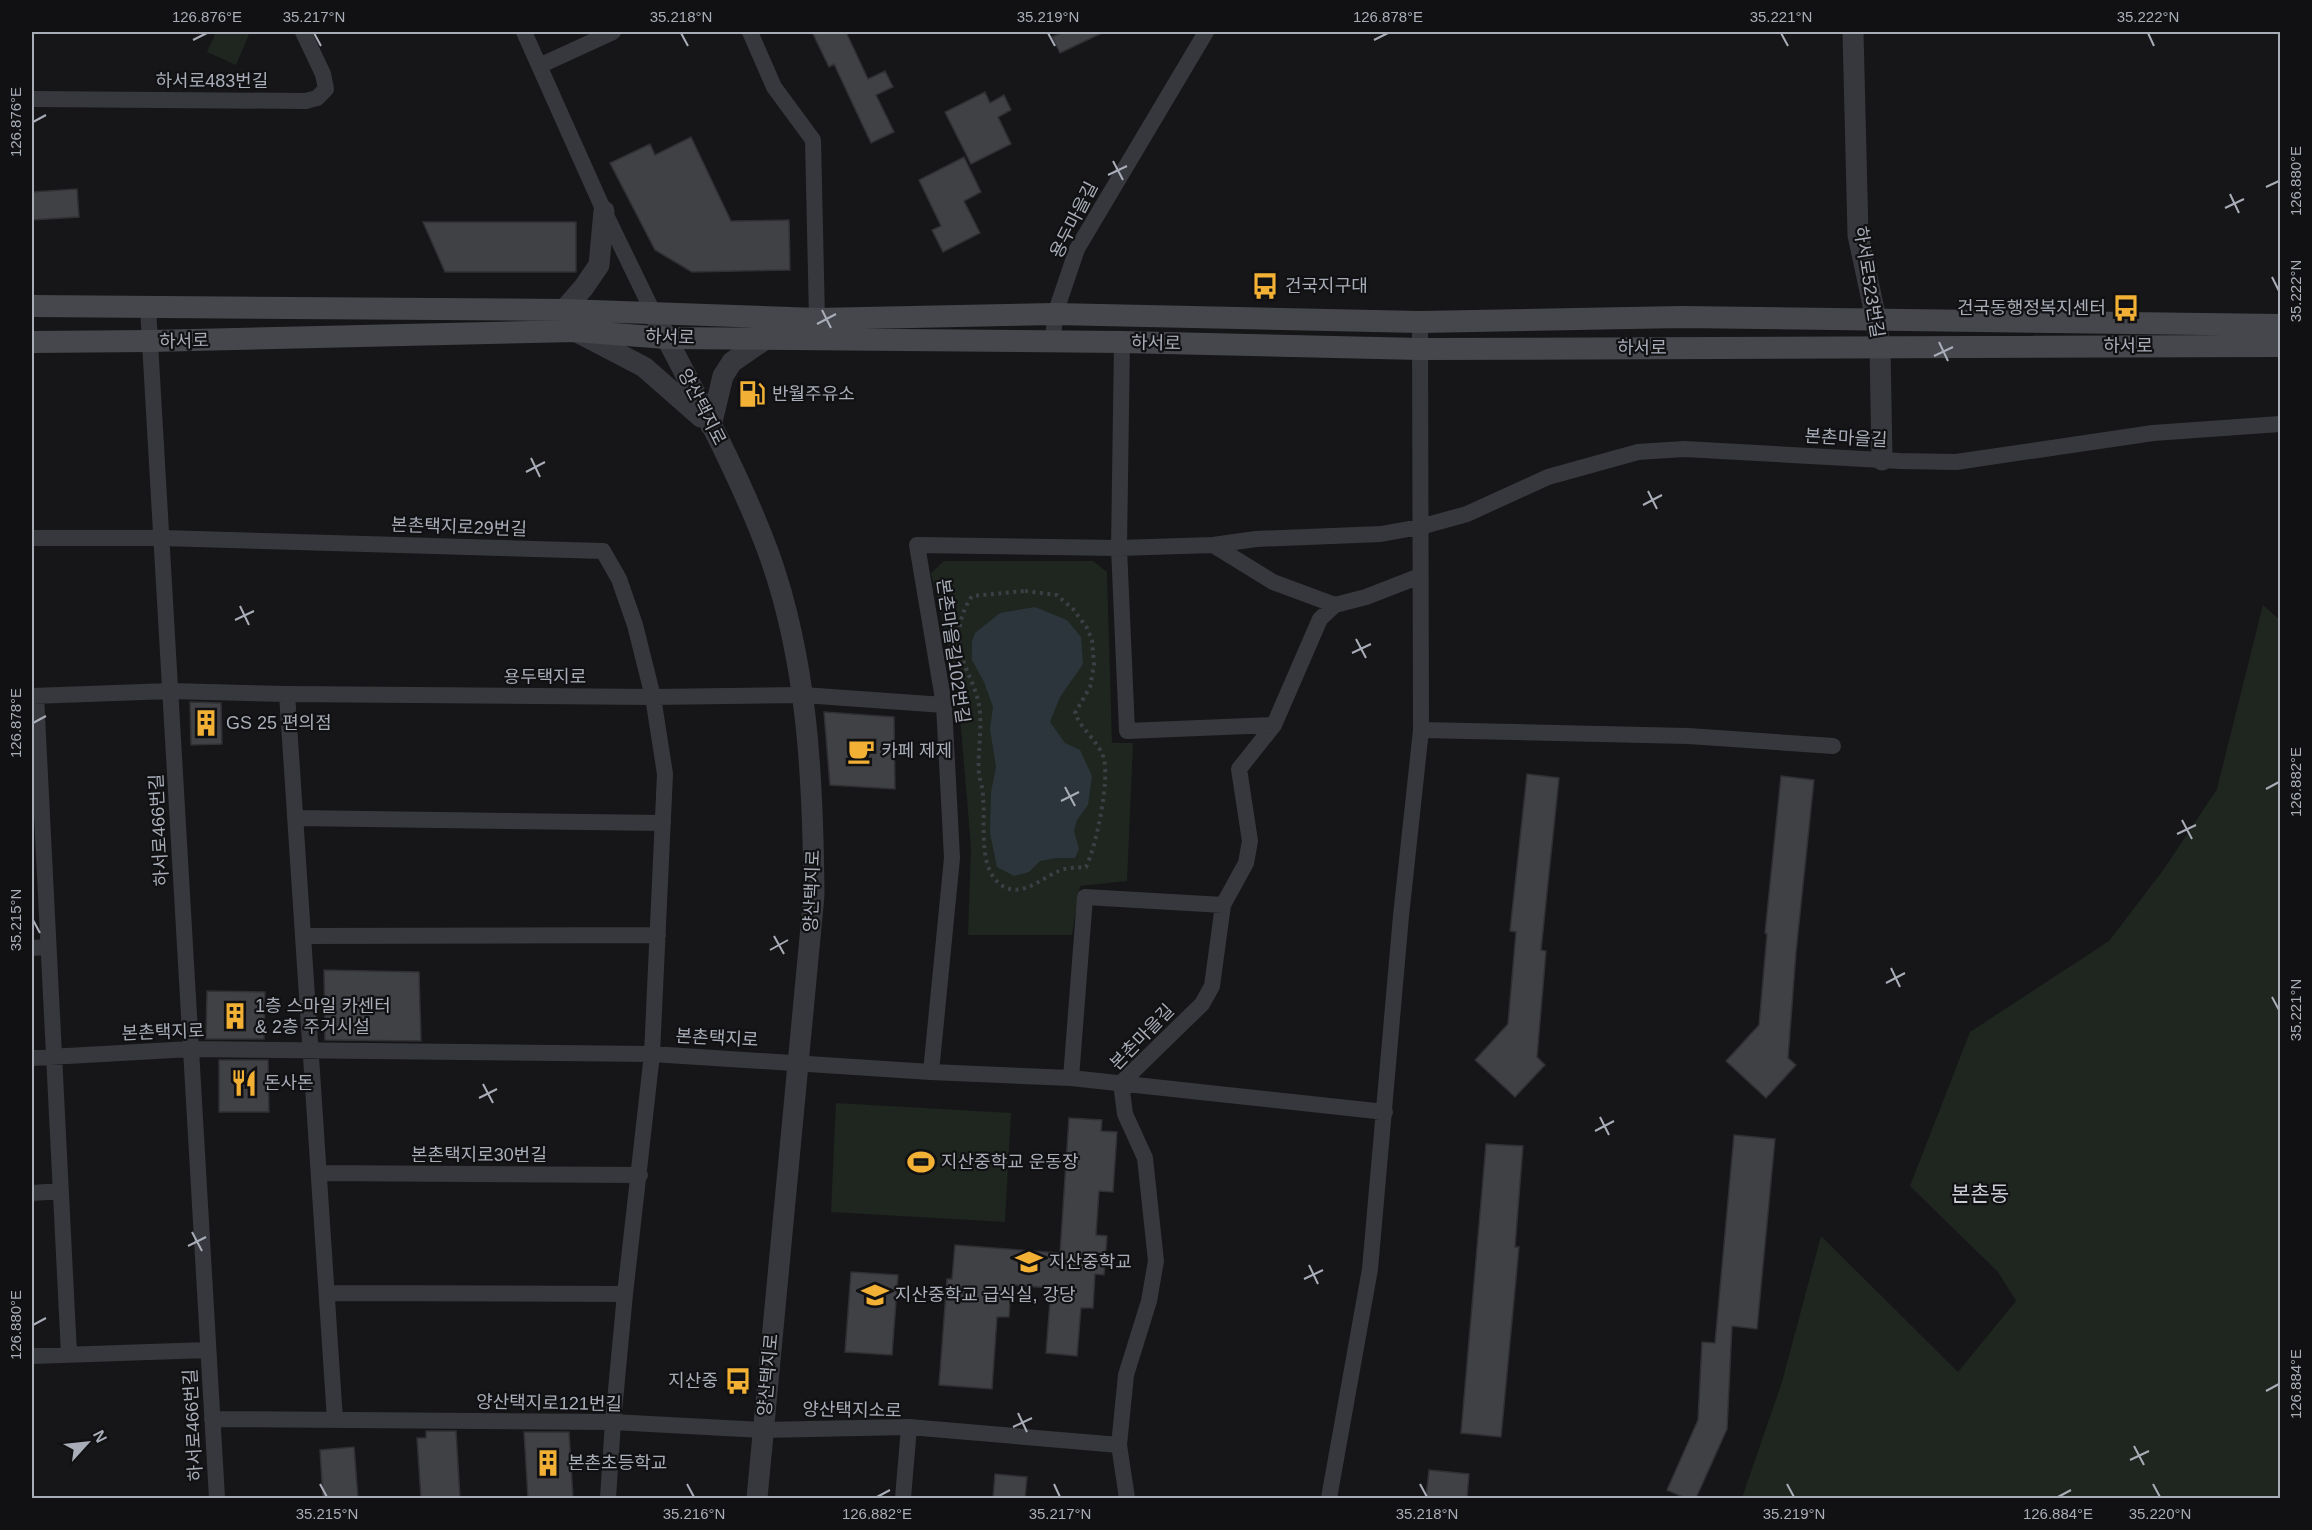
<svg xmlns="http://www.w3.org/2000/svg" width="2312" height="1530" viewBox="0 0 2312 1530" font-family="Arial,'Noto Sans KR',sans-serif">
<style>
.green{fill:#1e261f}
.water{fill:#2c353c}
.building{fill:#404145;stroke:#303034;stroke-width:1.5}
.lines{fill:none;stroke-linecap:round;stroke-linejoin:round}
.path{stroke:#3d3f44;stroke-width:4;stroke-dasharray:3 4.5;stroke-linecap:butt}
.minor{stroke:#37383d;stroke-width:16}
.tertiary{stroke:#37383d;stroke-width:21}
.secondary{stroke:#45474d;stroke-width:22}
.ticks{fill:none;stroke:#a8adb8;stroke-width:2}
.labels{text-anchor:middle;stroke-width:4.5;stroke-linejoin:round;paint-order:stroke}
.street-label{font-size:18px;fill:#a8adb8;stroke:#111113}
.poi-label{font-size:18px;fill:#a8adb8;stroke:#111113;text-anchor:start}
.quarter-label{font-size:21px;fill:#c9ccd4;stroke:#111113}
.neatline{fill:none;stroke:#a8adb8;stroke-width:2}
.ticks-label{font-size:15px;text-anchor:middle;fill:#a8adb8}
</style>
<rect width="100%" height="100%" fill="#161618"/>
<!-- green -->
<path class="green" d="M216 32H250L236 65 207 52Z
M944 561H1093L1107 572 1112 743H1133L1127 881 1080 886 1072 935H968L971 847 957 680 931 573Z
M2263 605 2280 620V1498H1742L1782 1382 1821 1236 1958 1372 2016 1301 1998 1272 1910 1186 1970 1032 2109 941 2164 869 2217 789Z
M836 1103 1011 1113 1005 1222 831 1212Z"/>
<!-- water -->
<path class="water" d="M1035 607 1067 620 1081 637 1083 664 1060 697 1050 722 1065 743 1080 750 1092 776 1088 805 1077 820 1074 831 1079 849 1075 858H1057L1040 861 1029 872 1014 876 997 867 990 833 991 792 996 767 990 729 993 707 984 682 972 660V642L975 633 1000 613Z"/>
<!-- building -->
<path class="building" d="M812 32H846L868 79 885 71 893 87 876 95 894 132 871 143 834 64 829 67Z
M1064 32H1104L1060 53 1052 37Z
M985 92 990 103 1004 95 1011 110 998 117 1011 144 971 164 945 112Z
M691 137 731 221 789 220 790 270 692 272 655 250 610 163 650 144 655 155Z
M964 157 981 192 964 201 980 233 943 252 932 230 941 226 919 180Z
M77 189 79 217 32 220V192Z
M423 222H576V272H445Z
M190 702 221 703 222 744 191 745Z
M824 712 894 717 895 789 830 785Z
M1527 774 1559 778 1541 950 1546 951 1537 1057 1545 1065 1515 1097 1475 1060 1508 1024 1516 932 1510 931Z
M1781 776 1814 780 1796 952 1788 1058 1796 1065 1766 1098 1726 1061 1759 1025 1767 934 1765 933Z
M324 970 419 972 421 1041 325 1040Z
M207 991 265 992 264 1039H206Z
M219 1060H268L269 1112H219Z
M1069 1118 1102 1120 1101 1131 1117 1132 1113 1192 1099 1191 1096 1235 1107 1236 1104 1275 1095 1274 1093 1308H1081L1077 1356 1046 1353 1051 1288 1011 1285 1009 1317H997L992 1389 939 1385 947 1279H952L955 1245 1060 1253Z
M1734 1135 1775 1139 1757 1329 1732 1326 1727 1429 1696 1498H1685L1667 1490 1698 1420 1702 1342 1715 1343Z
M1486 1144 1523 1146 1515 1247H1519L1501 1437 1461 1433Z
M851 1272 898 1275 892 1355 845 1352Z
M426 1431H456L460 1498H421L417 1438H426Z
M524 1432H569L573 1498H528Z
M354 1447 358 1498H323L320 1450Z
M1429 1470 1469 1474 1467 1498H1426Z
M995 1474 1027 1477 1025 1498H993Z"/>
<g class="lines">
<!-- path -->
<path class="path" d="M1025 591 1057 595 1073 609 1087 628 1092 640 1094 665 1090 687 1075 713C1081 729 1097 740 1103 756 1111 777 1096 847 1086 867 1077 868 1067 867 1059 871 1041 878 1020 900 1000 884 977 866 986 822 983 796 983 789 980 781 979 774 977 751 983 728 979 705 975 682 959 662 959 639 959 623 963 609 972 596Z"/>
<!-- minor -->
<path class="minor" d="M524 32 604 211 653 312
M750 32 774 87 813 140 817 319
M539 66 613 32
M32 99 306 101 317 98 326 89 323 74 303 32
M148 308 217 1498
M1420 322 1421 730
M1053 341 1055 314 1077 249 1206 32
M1122 342 1119 548 1127 731 1274 725
M32 538H162L603 551 619 579 635 625 653 697 665 774 652 1054 625 1294 613 1422 608 1498
M1213 545 1273 582 1335 605
M287 694 335 1420
M32 696 170 691 287 694 653 697 803 695 944 705
M36 696 69 1354
M295 818 663 823
M303 936 658 935
M32 948 48 947
M32 1058 191 1049 652 1054 931 1072 1071 1078 1385 1112
M931 1072 952 858 944 705 917 545 1119 548 1213 545 1256 539 1381 534 1420 527 1467 514 1548 477 1638 452 1684 449 1900 461 1956 462 2153 433 2280 424
M1071 1078 1085 897 1223 905
M1121 1083 1202 1004 1212 986 1223 905 1246 863 1250 841 1239 769 1274 725 1320 619 1335 605 1366 597 1420 576
M1121 1083 1125 1114 1145 1158 1156 1261 1149 1301 1126 1375 1119 1445 1127 1498
M319 1173 640 1175
M32 1193 61 1191
M327 1293 625 1294
M32 1356 208 1350
M212 1419 613 1422 762 1430 909 1427 903 1498
M909 1427 1119 1445
M1329 1498 1370 1269 1401 916 1421 730 1688 736 1833 746"/>
<!-- tertiary -->
<path class="tertiary" d="M1853 32 1858 235 1876 319 1880 347 1882 460
M564 310 584 287 599 265 604 211
M653 312C694 392 738 470 769 554 808 663 813 780 814 895L757 1498
M575 331 644 367 701 417
M711 426 723 376 732 362 767 338"/>
<!-- secondary -->
<path class="secondary" d="M32 306 564 310 817 319 1055 314 1420 322 1682 317 2280 325
M32 342 150 341 575 331 666 338 1122 342 1420 349 2280 346"/>
</g>
<!-- ticks -->
<path class="ticks" d="M314 33 321 46M681 33 688 46M1048 33 1055 46M1781 33 1788 46M2148 33 2154 46M193 40 207 33M1374 40 1388 33M33 122 46 115M1113 161 1123 180M1108 175 1127 166M2266 187 2279 181M2230 194 2239 213M2225 208 2244 199M2272 277 2279 291M822 310 831 328M817 324 836 314M1939 342 1948 361M1934 356 1953 347M531 458 540 477M526 472 545 462M1648 491 1657 509M1643 505 1662 495M240 606 249 625M235 620 254 611M1356 639 1366 658M1352 653 1371 644M33 723 46 716M1065 787 1075 806M2266 789 2279 782M1061 801 1079 792M2182 820 2192 839M2177 834 2196 825M33 920 40 933M774 936 784 954M770 950 788 940M1891 968 1900 987M1886 983 1905 973M2272 997 2279 1010M483 1084 493 1103M479 1098 497 1089M1600 1117 1609 1135M1595 1131 1614 1121M192 1232 202 1251M188 1246 206 1237M1309 1265 1318 1284M1304 1279 1323 1270M33 1325 46 1318M2266 1391 2279 1384M1018 1413 1027 1432M1013 1427 1032 1418M2134 1446 2144 1465M2130 1460 2149 1451M320 1484 327 1497M687 1484 694 1497M1054 1484 1060 1497M1420 1484 1427 1497M1787 1484 1794 1497M2153 1484 2160 1497M877 1497 890 1490M2058 1497 2071 1490"/>
<!-- icons -->
<defs>
<symbol id="bus-bare" viewBox="-9 -9 18 18"><path d="M-5-6H5V4H4V6H2V4H-2V6H-4V4H-5ZM-3.5-4V0h7V-4ZM-3.5 1.2v1.5H-2V1.2ZM2 1.2v1.5H3.5V1.2Z" fill="#f2b134" stroke="#111113" stroke-width="2.5" paint-order="stroke"/></symbol>
<symbol id="fuel-bare" viewBox="-9 -9 18 18"><path d="M-5.5-6h7V0h2V4h1.3V-2.5L3-4.5l.8-.8L6-3V5H2.5V1h-1V6h-7ZM-4.2-4.7v3.2H.2V-4.7Z" fill="#f2b134" stroke="#111113" stroke-width="2.5" paint-order="stroke"/></symbol>
<symbol id="building-bare" viewBox="-9 -9 18 18"><path d="M-4-6H4V6H1V3H-1V6H-4ZM-2.5-4.3h1.7v1.8h-1.7ZM.8-4.3h1.7v1.8H.8ZM-2.5-1h1.7V.8h-1.7ZM.8-1h1.7V.8H.8Z" fill="#f2b134" stroke="#111113" stroke-width="2.5" paint-order="stroke"/></symbol>
<symbol id="cafe-bare" viewBox="-9 -9 18 18"><path d="M-5.5-4.5H6V0H3Q3 3.5 0 3.5H-2.5Q-5.5 3.5-5.5 0ZM3-3.2v2h1.7v-2ZM-6 4.5H4V6H-6Z" fill="#f2b134" stroke="#111113" stroke-width="2.5" paint-order="stroke"/></symbol>
<symbol id="restaurant-bare" viewBox="-9 -9 18 18"><path d="M-5-6h1v4h1v-4h1v4h1v-4h1v5L-1.5 .5V6h-2V.5L-5-1ZM5-6V6H3V1.5H1.5Q1.5-4 5-6Z" fill="#f2b134" stroke="#111113" stroke-width="2.5" paint-order="stroke"/></symbol>
<symbol id="stadium-bare" viewBox="-9 -9 18 18"><path d="M0-5a6.5 5 0 1 0 0 10a6.5 5 0 1 0 0-10ZM-3.5-1.8h7v3.6h-7Z" fill="#f2b134" stroke="#111113" stroke-width="2.5" paint-order="stroke"/></symbol>
<symbol id="school-bare" viewBox="-9 -9 18 18"><path d="M0-5L7-2L0 1L-7-2ZM-4 1L0 2.5L4 1V4Q0 6-4 4Z" fill="#f2b134" stroke="#111113" stroke-width="2.5" paint-order="stroke"/></symbol>
</defs>
<g fill-rule="evenodd">
<use href="#bus-bare" x="1246" y="267" width="38" height="38"/>
<use href="#bus-bare" x="2107" y="289" width="38" height="38"/>
<use href="#fuel-bare" x="733" y="375" width="38" height="38"/>
<use href="#building-bare" x="187" y="704" width="38" height="38"/>
<use href="#cafe-bare" x="842" y="732" width="38" height="38"/>
<use href="#building-bare" x="216" y="997" width="38" height="38"/>
<use href="#restaurant-bare" x="225" y="1064" width="38" height="38"/>
<use href="#stadium-bare" x="902" y="1143" width="38" height="38"/>
<use href="#school-bare" x="1010" y="1243" width="38" height="38"/>
<use href="#school-bare" x="856" y="1276" width="38" height="38"/>
<use href="#bus-bare" x="719" y="1362" width="38" height="38"/>
<use href="#building-bare" x="529" y="1444" width="38" height="38"/>
</g>
<g class="labels">
<!-- street labels -->
<g class="street-label">
<text x="212" y="87">하서로483번길</text>
<text transform="translate(1074 220) rotate(-63)" y="6">용두마을길</text>
<text transform="translate(1869 282) rotate(81)" y="6">하서로523번길</text>
<text transform="translate(670 337) rotate(2)" y="6">하서로</text>
<text transform="translate(184 341) rotate(-1)" y="6">하서로</text>
<text transform="translate(1156 343) rotate(1)" y="6">하서로</text>
<text x="2128" y="352">하서로</text>
<text x="1642" y="354">하서로</text>
<text transform="translate(702 407) rotate(63)" y="6">양산택지로</text>
<text transform="translate(1846 438) rotate(3)" y="6">본촌마을길</text>
<text transform="translate(459 527) rotate(2)" y="6">본촌택지로29번길</text>
<text transform="translate(953 651) rotate(82)" y="6">본촌마을길102번길</text>
<text x="545" y="683">용두택지로</text>
<text transform="translate(159 830) rotate(-93)" y="6">하서로466번길</text>
<text transform="translate(812 891) rotate(-88)" y="6">양산택지로</text>
<text transform="translate(163 1032) rotate(-2)" y="6">본촌택지로</text>
<text transform="translate(1142 1037) rotate(-46)" y="6">본촌마을길</text>
<text transform="translate(717 1038) rotate(3)" y="6">본촌택지로</text>
<text x="479" y="1161">본촌택지로30번길</text>
<text transform="translate(768 1375) rotate(-85)" y="6">양산택지로</text>
<text transform="translate(549 1403) rotate(1)" y="6">양산택지로121번길</text>
<text transform="translate(852 1410) rotate(1)" y="6">양산택지소로</text>
<text transform="translate(193 1425) rotate(-93)" y="6">하서로466번길</text>
</g>
<!-- poi labels -->
<g class="poi-label">
<text x="1285" y="292">건국지구대</text>
<text x="2106" y="314" text-anchor="end">건국동행정복지센터</text>
<text x="772" y="400">반월주유소</text>
<text x="226" y="729">GS 25 편의점</text>
<text x="881" y="757">카페 제제</text>
<text x="255" y="1012">1층 스마일 카센터<tspan x="255" dy="21">&amp; 2층 주거시설</tspan></text>
<text x="264" y="1089">돈사돈</text>
<text x="941" y="1168">지산중학교 운동장</text>
<text x="1049" y="1268">지산중학교</text>
<text x="895" y="1301">지산중학교 급식실, 강당</text>
<text x="718" y="1387" text-anchor="end">지산중</text>
<text x="568" y="1469">본촌초등학교</text>
</g>
<!-- quarter labels -->
<g class="quarter-label">
<text x="1980" y="1201">본촌동</text>
</g>
</g>
<!-- border -->
<rect width="2312" height="1530" fill="none" stroke="#111113" stroke-width="66"/>
<!-- north arrow -->
<g transform="translate(87 1443) rotate(63)" stroke="#111113" stroke-width="4.5" paint-order="stroke">
<path d="M0-4.5L10 22L0 15L-10 22Z" fill="#a8adb8"/>
<text y="-9" font-size="16" font-weight="bold" text-anchor="middle" fill="#a8adb8">N</text>
</g>
<rect x="33" y="33" width="2246" height="1464" class="neatline"/>
<g class="ticks-label">
<text x="207" y="22">126.876°E</text>
<text x="314" y="22">35.217°N</text>
<text x="681" y="22">35.218°N</text>
<text x="1048" y="22">35.219°N</text>
<text x="1388" y="22">126.878°E</text>
<text x="1781" y="22">35.221°N</text>
<text x="2148" y="22">35.222°N</text>
<text transform="translate(16 122) rotate(-90)" y="5">126.876°E</text>
<text transform="translate(2296 181) rotate(-90)" y="5">126.880°E</text>
<text transform="translate(2296 291) rotate(-90)" y="5">35.222°N</text>
<text transform="translate(16 723) rotate(-90)" y="5">126.878°E</text>
<text transform="translate(2296 782) rotate(-90)" y="5">126.882°E</text>
<text transform="translate(16 920) rotate(-90)" y="5">35.215°N</text>
<text transform="translate(2296 1010) rotate(-90)" y="5">35.221°N</text>
<text transform="translate(16 1325) rotate(-90)" y="5">126.880°E</text>
<text transform="translate(2296 1384) rotate(-90)" y="5">126.884°E</text>
<text x="327" y="1519">35.215°N</text>
<text x="694" y="1519">35.216°N</text>
<text x="877" y="1519">126.882°E</text>
<text x="1060" y="1519">35.217°N</text>
<text x="1427" y="1519">35.218°N</text>
<text x="1794" y="1519">35.219°N</text>
<text x="2058" y="1519">126.884°E</text>
<text x="2160" y="1519">35.220°N</text>
</g>
</svg>
